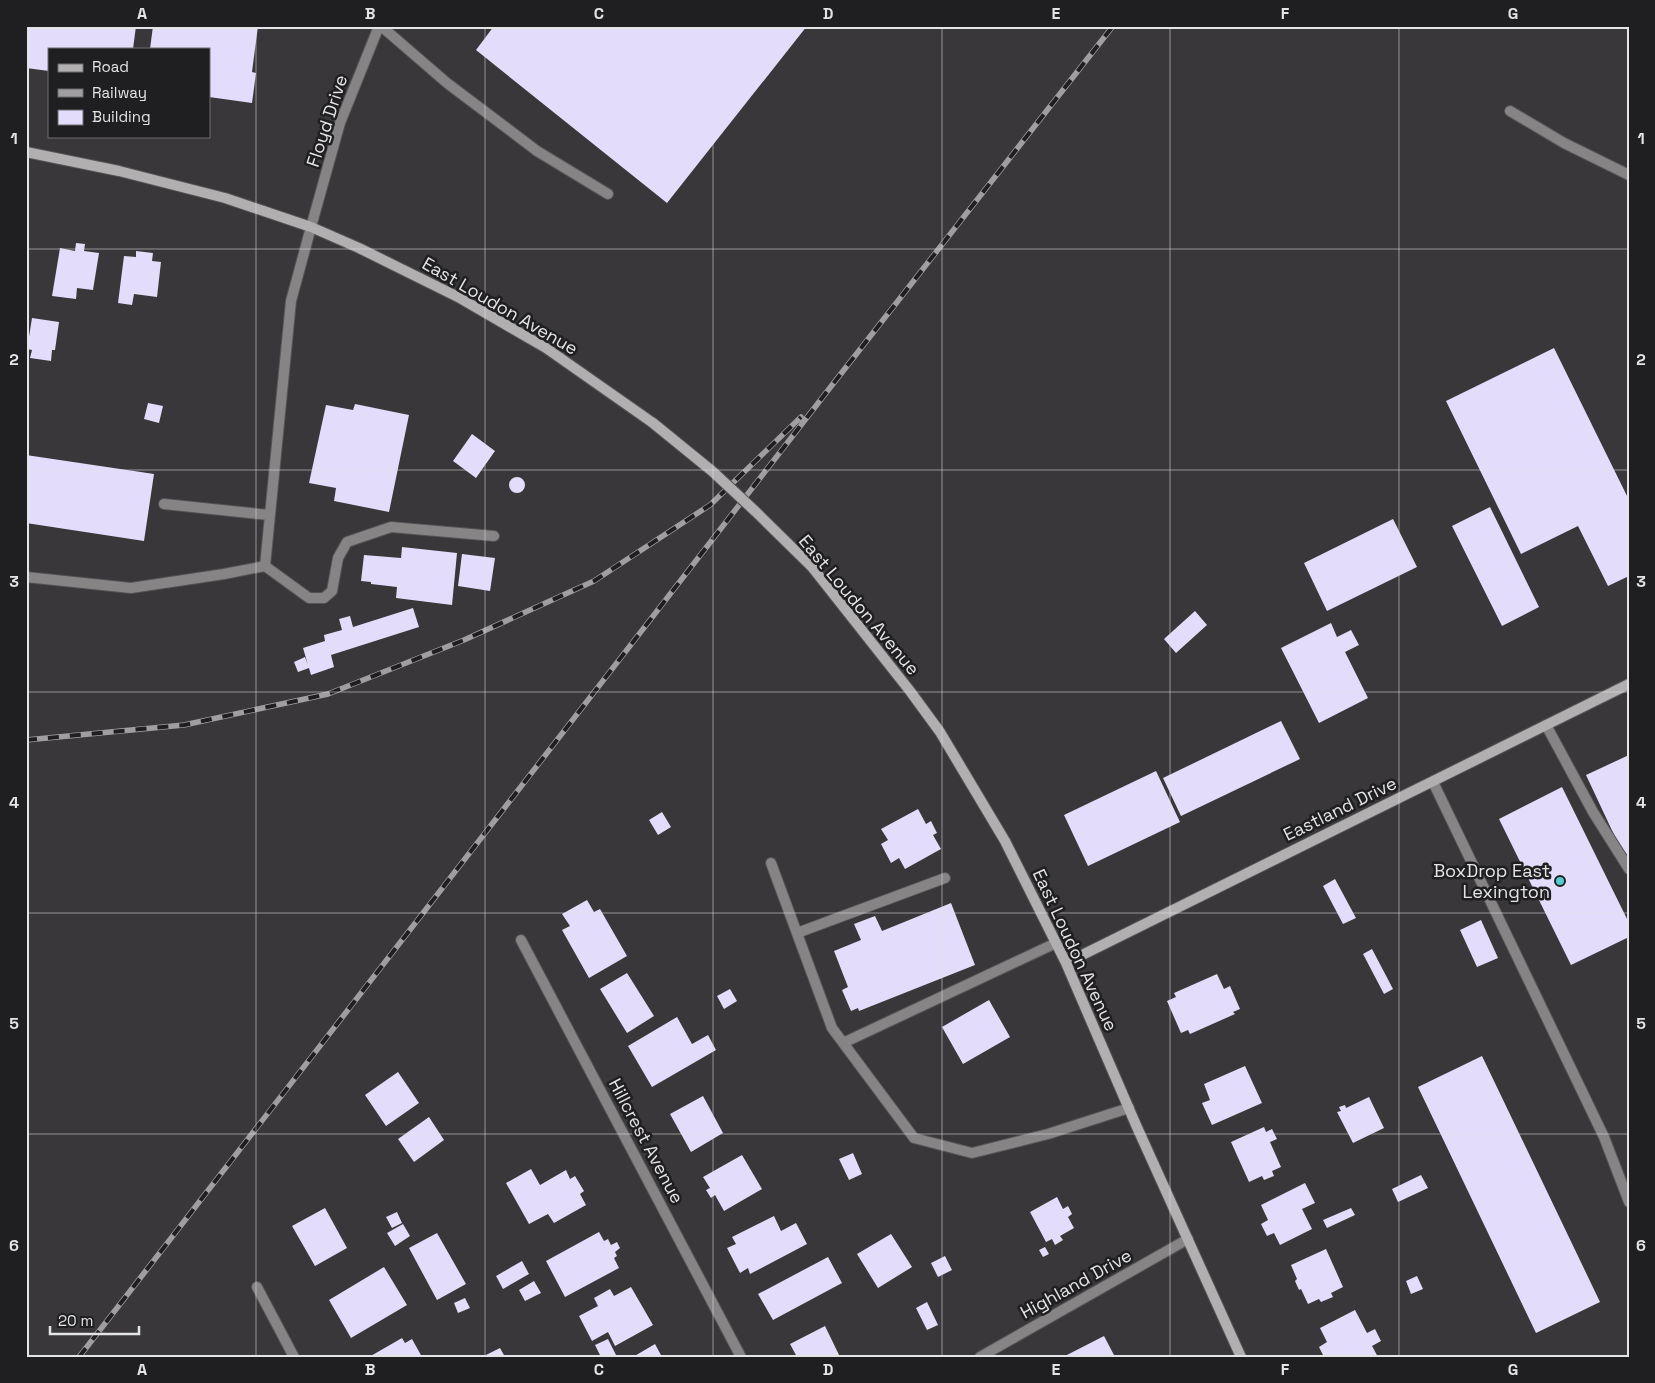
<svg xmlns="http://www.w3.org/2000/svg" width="1655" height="1383" viewBox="0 0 1655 1383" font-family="'Space Grotesk',sans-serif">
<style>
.building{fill:#e3ddfb}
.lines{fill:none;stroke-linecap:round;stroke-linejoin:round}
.lane-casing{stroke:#545355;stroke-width:12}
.street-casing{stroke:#545355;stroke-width:12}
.secondary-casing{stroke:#545355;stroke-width:12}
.lane{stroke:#868485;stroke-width:10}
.street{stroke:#868485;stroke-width:10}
.secondary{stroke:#b2afb1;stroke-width:10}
.rail-casing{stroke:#a09ea0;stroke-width:5.5}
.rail{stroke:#1f1e20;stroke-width:4;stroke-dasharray:11;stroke-linecap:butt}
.secondary-bridge-casing{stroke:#545355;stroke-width:12;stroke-linecap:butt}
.secondary-bridge{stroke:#b2afb1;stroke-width:10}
.grid{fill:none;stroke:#e4e3e5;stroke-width:1;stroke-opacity:0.55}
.poi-dot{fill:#52ccd1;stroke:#1f1e20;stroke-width:2}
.labels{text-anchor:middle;stroke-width:5;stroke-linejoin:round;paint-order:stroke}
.street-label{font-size:18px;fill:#e4e3e5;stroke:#1f1e20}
.poi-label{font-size:18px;fill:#e4e3e5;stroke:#1f1e20;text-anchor:end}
.neatline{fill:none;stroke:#e4e3e5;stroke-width:2}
.grid-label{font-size:16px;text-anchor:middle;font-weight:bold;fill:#e4e3e5}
</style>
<rect width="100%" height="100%" fill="#393739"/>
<!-- building -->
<path class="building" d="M26 26H136L133 49H49V71L26 68Z
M153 26H258L252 72 256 73 252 103 209 97V49H150Z
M494 26H807L667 203 476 50Z
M76 243 85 244 84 251 99 253 93 290 77 288 76 299 52 296 60 248 75 251Z
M136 251 153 253 152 261 161 262 157 297 134 294 132 305 118 303 124 256 136 257Z
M32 318 59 322 55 350H52L51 361 30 358 32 350 27 349Z
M1554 348 1629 500V576L1608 586 1578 526 1521 554 1446 401Z
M148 403 163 406 159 423 144 419Z
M355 404 409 415 389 512 334 501 336 488 309 483 326 405 353 410Z
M472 434 495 451 476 478 453 461Z
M26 455 154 474 144 541 26 523Z
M509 485a8 8 0 1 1 16 0a8 8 0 1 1-16 0Z
M1490 507 1539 607 1502 626 1452 526Z
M1393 519 1417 567 1327 611 1304 563Z
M402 547 457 553 452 605 396 598 397 587 371 584V582L361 581 364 555 401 558Z
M462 554 495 558 490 591 458 586Z
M413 608 419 627 331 655 334 667 311 675 309 668 298 672 294 662 305 657 308 665 303 648 325 641 324 635 342 630 339 619 350 616 353 627Z
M1195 611 1207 625 1176 653 1164 639Z
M1331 623 1337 637 1351 630 1359 645 1345 652 1368 698 1319 723 1281 648Z
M1281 721 1300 759 1181 816 1163 778Z
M1629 755V854L1624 856 1586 775Z
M1156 771 1180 822 1088 866 1064 815Z
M1562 787 1629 923V937L1571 965 1499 819Z
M918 809 926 824 931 821 937 833 933 835 941 849 905 869 899 858 891 863 881 844 888 840 881 829Z
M662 812 671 827 658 835 649 820Z
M1335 879 1356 918 1343 924 1323 886Z
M587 900 594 912 600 909 627 956 589 978 562 930 570 926 562 914Z
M951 903 975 965 859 1011 858 1008 851 1011 842 990 848 987 834 951 861 940 854 924 875 916 882 931Z
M1481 920 1498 958 1477 967 1460 930Z
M1372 949 1393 989 1384 994 1363 954Z
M627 973 654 1016 627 1033 600 989Z
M1217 974 1224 989 1230 986 1240 1009 1233 1012 1235 1014 1190 1034 1188 1030 1181 1033 1167 1001 1176 997 1174 993Z
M730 989 737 1001 724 1009 717 996Z
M989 1000 1010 1037 963 1064 942 1027Z
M677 1017 692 1044 708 1035 716 1050 652 1087 628 1046Z
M1482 1056 1600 1302 1536 1333 1418 1087Z
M1245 1066 1262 1103 1212 1125 1202 1103 1210 1100 1204 1084Z
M398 1072 419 1103 386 1126 365 1095Z
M703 1096 723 1133 691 1152 670 1114Z
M1369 1097 1384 1128 1353 1143 1337 1112 1341 1111 1339 1107 1345 1105 1346 1108Z
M429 1117 444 1140 414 1162 398 1139Z
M1264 1127 1266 1132 1272 1129 1277 1139 1270 1142 1281 1167 1272 1171 1274 1176 1264 1180 1262 1176 1249 1182 1231 1142Z
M853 1153 862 1174 849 1180 839 1159Z
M742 1155 762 1189 724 1211 715 1195 711 1198 706 1190 710 1188 703 1177Z
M531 1169 540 1185 566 1170 570 1179 575 1176 584 1191 580 1194 586 1205 554 1223 548 1214 529 1224 506 1183Z
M1421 1175 1428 1188 1398 1202 1392 1189Z
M1305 1183 1315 1203 1302 1209 1312 1229 1280 1245 1274 1233 1267 1236 1261 1224 1268 1220 1261 1205Z
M1057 1197 1063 1209 1068 1206 1072 1214 1068 1217 1074 1228 1060 1236 1063 1240 1055 1245 1052 1239 1046 1242 1030 1212Z
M325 1208 347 1248 315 1266 292 1226Z
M1351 1208 1355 1215 1327 1228 1323 1220Z
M397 1212 402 1223 392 1228 386 1217Z
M774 1216 781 1231 796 1223 807 1244 750 1274 748 1268 740 1273 727 1248 736 1244 732 1237Z
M403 1224 410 1236 395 1246 387 1233Z
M599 1232 604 1241 608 1239 611 1245 617 1242 620 1248 615 1252 617 1256 614 1258 619 1268 565 1297 546 1261Z
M437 1233 466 1284 437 1300 409 1248Z
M891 1234 912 1267 878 1288 857 1254Z
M1045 1247 1049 1254 1043 1257 1039 1250Z
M1326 1249 1343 1287 1331 1293 1333 1297 1321 1302 1319 1299 1308 1304 1301 1289 1299 1290 1295 1281 1297 1279 1291 1265Z
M945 1256 952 1270 938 1277 931 1263Z
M828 1257 842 1283 773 1320 758 1294Z
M522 1261 529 1274 503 1289 496 1276Z
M384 1267 407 1305 351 1338 329 1300Z
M1417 1276 1423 1289 1411 1294 1406 1281Z
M534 1281 541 1293 525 1301 519 1290Z
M631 1287 653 1325 615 1346 608 1332 592 1341 579 1316 598 1306 594 1298 610 1289 614 1296Z
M465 1298 470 1308 458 1313 454 1303Z
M927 1302 938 1325 927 1330 916 1308Z
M1355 1310 1367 1333 1375 1329 1381 1341 1372 1346 1378 1357H1324L1319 1347 1327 1342 1320 1328Z
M825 1326 840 1357H797L790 1344Z
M1104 1336 1115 1357H1063Z
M402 1338 405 1343 412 1339 422 1357H369Z
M608 1339 616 1355 612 1357H601L595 1345Z
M655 1344 662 1357H633Z
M500 1348 505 1357H482Z"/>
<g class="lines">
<defs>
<path id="lane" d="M381 26 447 83 537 151 608 194
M1510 111 1564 143 1629 175
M164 504 269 515
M265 566 309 598H324L332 591 338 558 347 542 391 527 494 536
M26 577 131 588 224 574 265 566 291 301 311 227
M1546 725 1593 812 1629 869
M1433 782 1604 1137 1629 1202
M771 863 832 1028 914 1138 972 1153 1048 1134 1129 1108
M797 933 945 878
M843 1043 1056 943"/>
<path id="street" d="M311 227 340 123 379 26
M521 940 741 1357
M257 1287 294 1357
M980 1357 1188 1239"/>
<path id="secondary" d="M26 152 119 171 225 198 311 227 359 248 458 297 546 348 653 423
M812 567 910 691 940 732 1005 841 1066 963 1136 1125 1241 1357
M1066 963 1629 684"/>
</defs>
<!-- lane casing -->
<use href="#lane" class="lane-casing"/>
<!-- street casing -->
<use href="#street" class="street-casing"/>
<!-- secondary casing -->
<use href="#secondary" class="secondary-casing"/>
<!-- lane -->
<use href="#lane" class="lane"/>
<!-- street -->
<use href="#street" class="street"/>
<!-- secondary -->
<use href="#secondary" class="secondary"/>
<defs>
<path id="rail" d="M26 740 184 725 328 694 464 640 594 581 710 505 801 417
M79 1357 829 389 1113 26"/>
</defs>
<!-- rail casing -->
<use href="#rail" class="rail-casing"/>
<!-- rail -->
<use href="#rail" class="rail"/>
<defs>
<path id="secondary-bridge" d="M653 423 712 471 756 512 812 567"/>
</defs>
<!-- secondary-bridge casing -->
<use href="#secondary-bridge" class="secondary-bridge-casing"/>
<!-- secondary-bridge -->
<use href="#secondary-bridge" class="secondary-bridge"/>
</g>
<!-- grid -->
<path class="grid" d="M256 26V1357M485 26V1357M713 26V1357M942 26V1357M1170 26V1357M1399 26V1357M26 249H1629M26 470H1629M26 692H1629M26 913H1629M26 1134H1629"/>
<!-- markers -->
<circle class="poi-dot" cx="1560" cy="881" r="5"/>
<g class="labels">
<!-- street labels -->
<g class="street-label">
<text transform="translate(327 121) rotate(-72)" y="6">Floyd Drive</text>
<text transform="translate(500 306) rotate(30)" y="6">East Loudon Avenue</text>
<text transform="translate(859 605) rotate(50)" y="6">East Loudon Avenue</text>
<text transform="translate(1340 809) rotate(-26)" y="6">Eastland Drive</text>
<text transform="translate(1075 950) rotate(65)" y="6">East Loudon Avenue</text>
<text transform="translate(646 1141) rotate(62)" y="6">Hillcrest Avenue</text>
<text transform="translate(1076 1284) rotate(-29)" y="6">Highland Drive</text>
</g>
<!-- poi labels -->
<g class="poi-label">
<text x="1550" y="877">BoxDrop East<tspan x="1550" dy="21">Lexington</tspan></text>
</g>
</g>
<!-- border -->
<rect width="1655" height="1383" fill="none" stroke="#1f1e20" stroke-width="55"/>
<!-- legend -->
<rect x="48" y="48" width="162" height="90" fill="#1f1e20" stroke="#6e6d6f"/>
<rect x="58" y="64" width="25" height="8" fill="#b2afb1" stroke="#6e6d6f"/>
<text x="92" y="72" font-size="15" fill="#e4e3e5">Road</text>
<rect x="58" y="89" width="25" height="8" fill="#a09ea0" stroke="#6e6d6f"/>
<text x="92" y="98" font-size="15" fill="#e4e3e5">Railway</text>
<rect x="58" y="110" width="25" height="15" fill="#e3ddfb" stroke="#6e6d6f"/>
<text x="92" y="122" font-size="15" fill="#e4e3e5">Building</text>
<!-- scale -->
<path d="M50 1326v8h89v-8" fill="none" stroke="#e4e3e5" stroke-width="2.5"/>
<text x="58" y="1326" font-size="15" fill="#e4e3e5" stroke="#1f1e20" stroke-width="4" paint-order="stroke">20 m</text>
<rect x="28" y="28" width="1600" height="1328" class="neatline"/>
<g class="grid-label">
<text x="142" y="19">A</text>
<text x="370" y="19">B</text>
<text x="599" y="19">C</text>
<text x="828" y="19">D</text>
<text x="1056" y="19">E</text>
<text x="1285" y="19">F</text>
<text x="1513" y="19">G</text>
<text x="14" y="144">1</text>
<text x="1641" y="144">1</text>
<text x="14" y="365">2</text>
<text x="1641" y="365">2</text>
<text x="14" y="587">3</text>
<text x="1641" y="587">3</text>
<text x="14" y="808">4</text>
<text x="1641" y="808">4</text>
<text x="14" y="1029">5</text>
<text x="1641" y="1029">5</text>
<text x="14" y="1251">6</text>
<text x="1641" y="1251">6</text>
<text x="142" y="1375">A</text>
<text x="370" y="1375">B</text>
<text x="599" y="1375">C</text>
<text x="828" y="1375">D</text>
<text x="1056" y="1375">E</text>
<text x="1285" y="1375">F</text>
<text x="1513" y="1375">G</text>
</g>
</svg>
